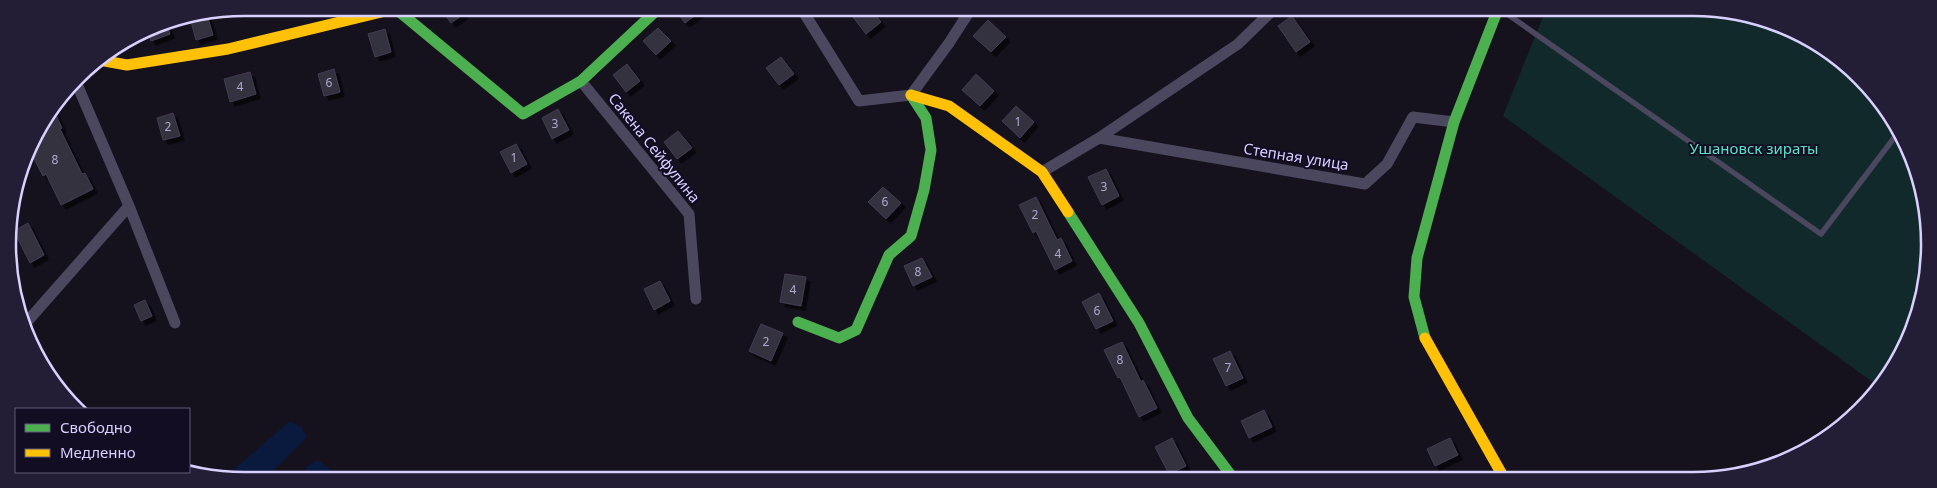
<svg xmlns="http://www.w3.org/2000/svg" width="1937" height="488" viewBox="0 0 1937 488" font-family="'Noto Sans',sans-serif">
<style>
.green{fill:#11292b}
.water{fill:#0a193e}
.building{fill:#343041;stroke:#423c52;filter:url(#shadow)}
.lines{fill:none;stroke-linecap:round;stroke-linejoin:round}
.lane{stroke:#4a475f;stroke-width:5.5}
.street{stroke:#4a475f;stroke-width:11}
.fast{stroke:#4caf50;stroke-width:11}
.slow{stroke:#ffc107;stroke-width:11}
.labels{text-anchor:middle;stroke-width:4;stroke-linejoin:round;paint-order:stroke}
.number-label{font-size:12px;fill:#afa8d0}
.street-label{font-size:15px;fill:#d8d0ff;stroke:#130d23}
.park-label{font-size:15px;fill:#59e1c8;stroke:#130d23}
.rim{fill:none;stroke:#d8d0ff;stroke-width:2.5}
</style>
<defs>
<filter id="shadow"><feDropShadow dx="4.5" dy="4.5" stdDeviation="0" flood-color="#0009"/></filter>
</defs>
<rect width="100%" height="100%" fill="#15121e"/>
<!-- green -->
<path class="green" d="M1546 9 1724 10 1811 39 1881 100 1922 183 1927 275 1905 349 1878 386 1503 116Z"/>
<!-- water -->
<path class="water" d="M290 421 302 428 307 437 266 478H234L232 471Z
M317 460 327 467 339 478H310L308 476 306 467Z"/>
<!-- building -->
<path class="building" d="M440 8H459L464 14 451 23Z
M674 8H705L685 23Z
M864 8H870L881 22 866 34 853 17Z
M207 15 213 35 196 40 190 18Z
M1292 16 1310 42 1296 52 1278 26Z
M988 20 1006 37 991 52 973 36Z
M166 23 170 34 151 41 147 30 154 25Z
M658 28 671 41 656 55 643 41Z
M385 29 391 52 375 57 368 34Z
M781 57 794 74 779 85 766 68Z
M627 64 640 81 626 92 613 75Z
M334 69 340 92 324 96 318 74Z
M250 72 256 94 230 102 224 79Z
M976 74 994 91 980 106 962 90Z
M1016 106 1034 122 1020 138 1002 121Z
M558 109 569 130 552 139 542 118Z
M54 111 62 128 60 129 82 174 85 173 93 189 61 205 46 174 43 176 29 149 32 139Z
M173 113 180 136 163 140 157 118Z
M678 131 692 148 677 159 664 142Z
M516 144 527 164 511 173 500 152Z
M1106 169 1119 196 1102 205 1088 177Z
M883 187 901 203 886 219 868 202Z
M1036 197 1057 240 1061 238 1072 261 1055 270 1036 231 1033 233 1019 205Z
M28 223 44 255 30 263 14 231Z
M922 258 932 277 913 286 904 266Z
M785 274 806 277 801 306 780 302Z
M660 281 670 301 654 310 644 289Z
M1099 293 1113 321 1096 329 1082 302Z
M145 300 152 316 141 321 134 305Z
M761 324 783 333 771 361 749 351Z
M1122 342 1141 382 1143 380 1157 408 1139 417 1120 377 1118 378 1104 350Z
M1230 351 1243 378 1226 386 1213 359Z
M1264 410 1272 427 1249 438 1241 421Z
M1172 438 1186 466 1169 474 1155 447Z
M1450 438 1458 455 1435 466 1427 449Z"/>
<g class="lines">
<!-- lane -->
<path class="lane" d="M1500 9 1821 234 1897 134"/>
<!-- street -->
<path class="street" d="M801 8 859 101 911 95 949 43 971 9
M581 81 689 214 696 299
M1099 138 1238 44 1274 9
M1042 172 1099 138 1365 184 1387 164 1413 117 1454 122
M129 206 175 323
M25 324 129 206 76 82"/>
<!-- fast -->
<path class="fast" d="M396 9 523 114 581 81 659 8
M1068 212 1139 323 1188 418 1233 478
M798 322 839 338 856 330 889 255 911 236 924 190 931 150 926 118 911 95
M1425 338 1414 297 1417 258 1454 122 1498 9"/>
<!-- slow -->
<path class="slow" d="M99 60 127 65 228 49 398 8
M911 95 949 106 1042 172 1068 212
M1425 338 1504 478"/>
</g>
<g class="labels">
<!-- number labels -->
<g class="number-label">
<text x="329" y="87">6</text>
<text x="240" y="91">4</text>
<text x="1018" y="126">1</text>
<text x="555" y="128">3</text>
<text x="168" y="131">2</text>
<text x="514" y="162">1</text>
<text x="55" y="164">8</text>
<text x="1104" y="191">3</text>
<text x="885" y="206">6</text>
<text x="1035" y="219">2</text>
<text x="1058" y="258">4</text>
<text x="918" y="276">8</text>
<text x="793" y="294">4</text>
<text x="1097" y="315">6</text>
<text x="766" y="346">2</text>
<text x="1120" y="364">8</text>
<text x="1228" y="372">7</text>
</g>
<!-- street labels -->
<g class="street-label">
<text transform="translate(654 148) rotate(51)" y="5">Сакена Сейфулина</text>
<text transform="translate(1296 157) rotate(9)" y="5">Степная улица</text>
</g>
<!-- park labels -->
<g class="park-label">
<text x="1754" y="154">Ушановск зираты</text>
</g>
</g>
<!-- crop -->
<path d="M0 0H1937V488H0ZM244 16H1693A228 228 0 0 1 1921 244V244A228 228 0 0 1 1693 472H244A228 228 0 0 1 16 244V244A228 228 0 0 1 244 16Z" fill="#231d35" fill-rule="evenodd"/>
<path class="rim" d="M244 16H1693A228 228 0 0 1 1921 244V244A228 228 0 0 1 1693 472H244A228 228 0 0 1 16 244V244A228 228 0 0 1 244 16Z"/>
<!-- legend -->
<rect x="15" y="408" width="175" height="65" fill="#130d23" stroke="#625b7b"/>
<rect x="25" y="424" width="25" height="8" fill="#4caf50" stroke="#625b7b"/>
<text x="60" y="433" font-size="15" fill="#d8d0ff">Свободно</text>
<rect x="25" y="449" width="25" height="8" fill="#ffc107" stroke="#625b7b"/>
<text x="60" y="458" font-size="15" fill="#d8d0ff">Медленно</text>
</svg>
